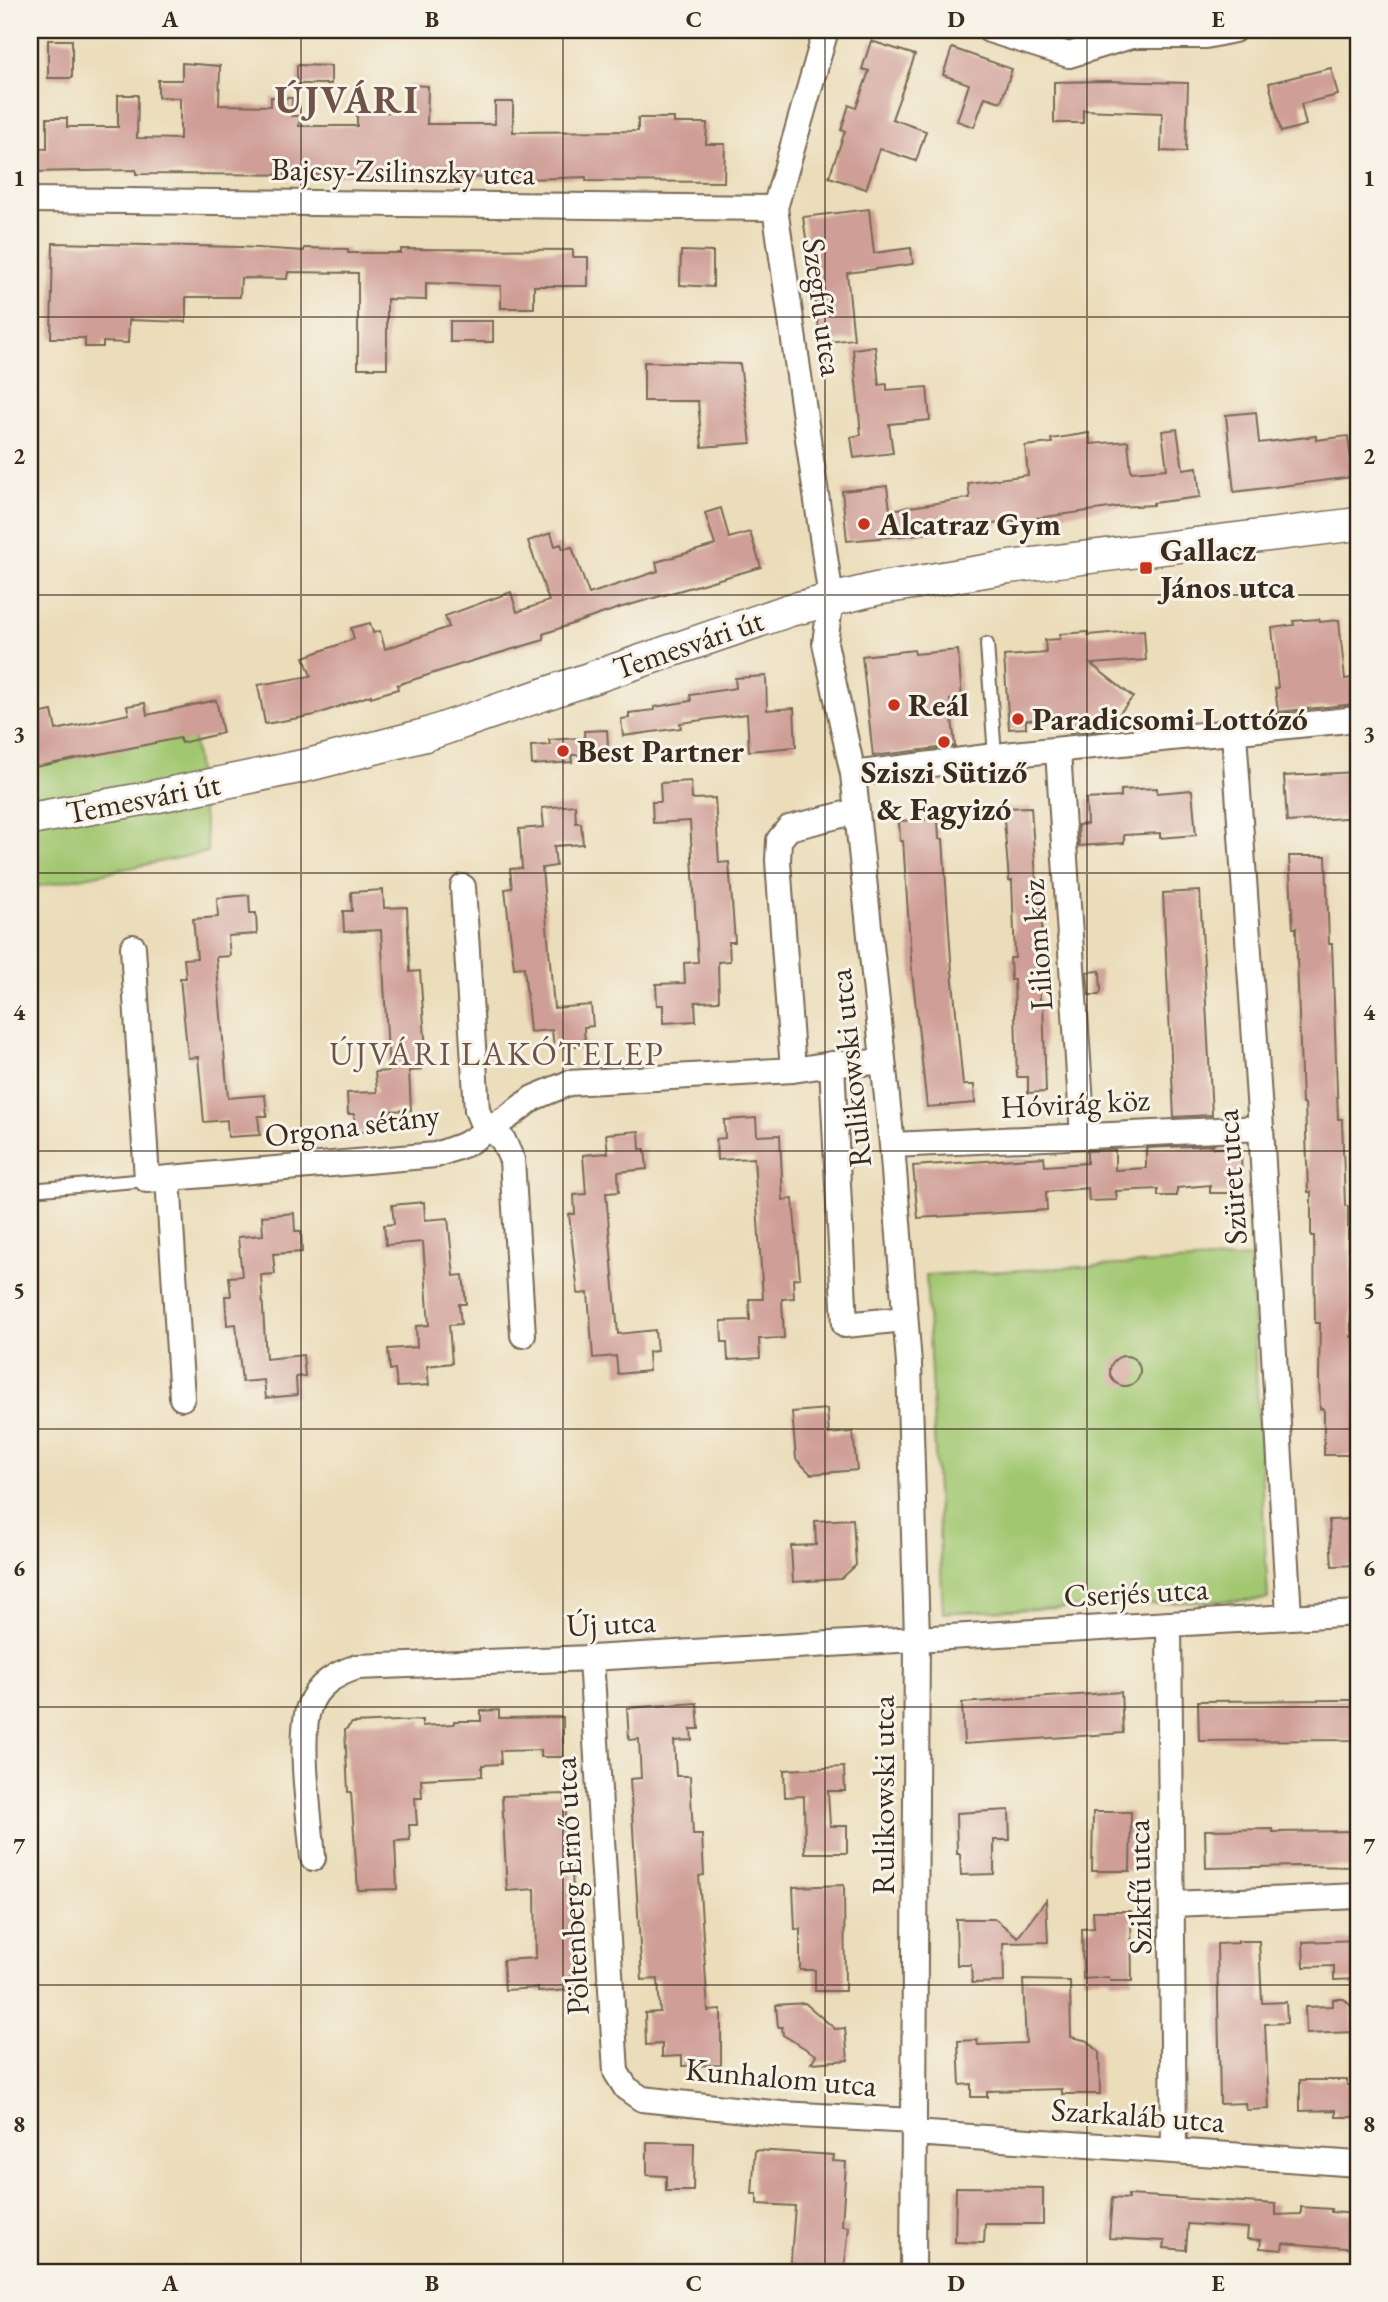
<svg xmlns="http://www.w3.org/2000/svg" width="1388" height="2302" viewBox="0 0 1388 2302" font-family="'EB Garamond',serif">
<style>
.green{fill:#a2c771;stroke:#6e7848;stroke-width:2}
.building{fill:#cf9e96}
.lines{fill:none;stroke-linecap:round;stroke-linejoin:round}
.service-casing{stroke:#796955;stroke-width:16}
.minor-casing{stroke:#796955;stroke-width:28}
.tertiary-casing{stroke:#796955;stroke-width:35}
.service{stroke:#fff;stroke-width:12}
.minor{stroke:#fff;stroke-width:24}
.tertiary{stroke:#fff;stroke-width:32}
.grid{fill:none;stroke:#3b2a1e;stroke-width:2;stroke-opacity:0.55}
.poi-dot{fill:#c8321e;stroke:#f7f3e8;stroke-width:2.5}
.labels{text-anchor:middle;stroke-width:6;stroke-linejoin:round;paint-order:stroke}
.street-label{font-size:32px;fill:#3b2a1e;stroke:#f7f3e8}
.poi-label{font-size:32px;font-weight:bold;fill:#3b2a1e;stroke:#f7f3e8;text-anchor:start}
.neighbourhood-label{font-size:33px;letter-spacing:2px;fill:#6f5348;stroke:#f7f3e8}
.district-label{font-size:38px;font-weight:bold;letter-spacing:2px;fill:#6f5348;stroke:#f7f3e8}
.neatline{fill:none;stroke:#3b2a1e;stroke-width:2.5}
.grid-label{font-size:23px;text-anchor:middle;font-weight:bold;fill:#3b2a1e}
</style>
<rect width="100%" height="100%" fill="#f7f3e8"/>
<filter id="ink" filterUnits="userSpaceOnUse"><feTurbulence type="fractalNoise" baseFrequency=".0143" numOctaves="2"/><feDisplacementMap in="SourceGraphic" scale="14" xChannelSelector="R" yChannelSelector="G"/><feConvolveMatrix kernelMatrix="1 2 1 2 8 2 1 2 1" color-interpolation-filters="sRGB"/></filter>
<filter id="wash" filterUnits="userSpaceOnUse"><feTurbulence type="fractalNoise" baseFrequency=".00686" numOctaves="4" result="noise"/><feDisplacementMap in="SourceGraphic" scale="28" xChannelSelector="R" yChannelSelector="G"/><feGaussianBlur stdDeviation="1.57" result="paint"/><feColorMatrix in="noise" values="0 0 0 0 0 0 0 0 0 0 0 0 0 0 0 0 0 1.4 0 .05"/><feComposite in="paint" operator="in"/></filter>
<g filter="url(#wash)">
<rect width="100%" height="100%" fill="#ebddba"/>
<!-- green -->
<path class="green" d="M193 733 208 852 30 888V762Z
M1250 1258 1268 1599 943 1613 926 1275Z"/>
<g id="blocks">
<!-- building -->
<path class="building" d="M48 40H72V78H48Z
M871 41 915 55 892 119 926 131 916 161 880 149 866 189 829 177 845 131 841 130 849 105 856 108 869 71 862 69Z
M952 48 1012 69 1001 102 985 97 974 127 957 121 969 84 943 75Z
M182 63 220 66 219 105 271 106V97L292 98 291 116H300L299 126H357V112H408L409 85 428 86 427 124H495V102H513V132L638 131V118H674V123H707L706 144H725L724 182 586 181V177L529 179 397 175V178H357V175L136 174V170L30 172V148L47 149V118H67V127H118V95H138L137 138 180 139V98L158 97V80H182Z
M297 65 331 66V84H297Z
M1331 68 1338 95 1301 104 1306 125 1281 132 1269 83Z
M1107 81 1188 83 1186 152 1161 151 1162 113 1083 110V123H1054V82Z
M869 209 874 253 911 248 913 264 847 273 854 339 821 343 803 217Z
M53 243 241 247 304 251V248L348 249V253H401V249L573 250V257H588V286H534V308H501V286L426 283V300L387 299V368H358V273L288 272 287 279 241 278 240 297H186V322L129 320 128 343 103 342V347H85V338H51Z
M681 251 713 252V287L680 285Z
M450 321H493V342H450Z
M875 346 879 385 887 384V390L927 387 930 420 889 424 893 453 854 458 851 437 861 435 853 349Z
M644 362 740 364 751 443 702 447 698 401H644Z
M1256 412 1259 443 1316 436V440L1348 436 1353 477 1234 492 1226 415Z
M1177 429 1183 469 1197 467 1200 497 1153 503V505L1117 507 912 535 847 541 842 491 887 486 890 510 970 498 968 483 1028 475 1025 446 1052 443 1051 439 1089 433 1091 444 1128 441 1131 472 1167 469 1162 431Z
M721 508 729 538 750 532 761 567 619 608 543 634 544 640 462 664 397 685 398 689 371 697V695L315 715 265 724 258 685 311 676 304 657 354 639 351 628 370 623 373 633 380 631 385 649 449 627 445 616 511 592 517 612 549 601 528 541 551 533 555 546 561 544 563 549 572 547 589 594 658 571 656 562 715 545 705 513Z
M1319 619 1320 622 1339 620 1345 679 1352 678 1355 704 1278 712 1275 688H1278L1272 628 1294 625 1293 621Z
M1144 630 1146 660 1091 664 1133 697 1106 730 1070 733 1069 717 1026 720V728L1009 729 1004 656 1046 653 1045 640 1060 639V634L1088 632V635Z
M914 650 915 654 958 650 962 699 950 700 955 746 873 756 862 656Z
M766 676 767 710 794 708 796 747 749 751 747 714 680 723 681 728 623 736 621 719 629 718V713L655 710 654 707 691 701 690 695 736 688 735 678Z
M216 700 223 733 181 743 180 738 30 768V735L40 733 37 714 52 711 56 730 129 714 127 706 145 703 147 715Z
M607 730 608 746H601V751L585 752 584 731Z
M579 738 580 755H571L572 762 532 765 531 746 550 745 549 740Z
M1356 772 1358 817 1287 822 1284 776Z
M691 781 692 799 715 798 719 863 729 862 735 942H729L730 961 718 962 719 1001 695 1002 696 1021 663 1023V1005H657L656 984 685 983 684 963 698 962 690 821 653 823 652 802H661L660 783Z
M1157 788V793L1192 790 1196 835 1160 838V833L1124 835V843L1079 846 1078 825 1087 824 1086 799 1121 797V790Z
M575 805 576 823H581L583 844 554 846 556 866 542 868 554 1008 591 1005 593 1026 584 1027 585 1045 554 1048 552 1030 530 1032 524 967 514 968 505 889 512 888 510 869 522 868 519 829 544 827 542 808Z
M1031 807 1038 906H1041L1043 945H1038L1040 1001H1043L1046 1092 1028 1093V1077H1017L1014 980H1011L1010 958H1015L1012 881H1009L1003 808Z
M938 819 939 839H943L951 960 963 1085H974L975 1103 927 1107 912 972 903 841H900L899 821Z
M1289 856H1326L1329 944H1332L1338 1119H1342L1345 1206H1348V1250H1350L1351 1337H1356L1358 1455H1324V1409H1320L1319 1378 1320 1323H1315L1314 1236H1311V1192H1308L1305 1104H1302L1296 928H1293Z
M383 890 384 908 407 907 410 972 420 971 426 1051H420L421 1070 409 1071 411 1110 386 1111 387 1130 355 1132 354 1114H348L347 1093 377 1092 375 1072 389 1071 381 930 344 932 343 911H352L351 892Z
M1200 891 1212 1115 1174 1117 1163 893Z
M249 895 250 913H256L257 934 228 936 230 956 216 957 228 1098 265 1095 267 1116H258L260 1135 228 1137 227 1120 204 1122 198 1057 188 1058 180 978H186L184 959 197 958 193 919 218 917 217 898Z
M1100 971 1101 991 1099 995H1089L1087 972Z
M756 1118 757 1136 780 1135 783 1200 793 1199 800 1278 793 1279 794 1298 782 1299 784 1338 759 1339 760 1358 728 1360 727 1342H722L721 1321 750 1320 749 1299H763L754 1158 717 1160 716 1139 725 1138 724 1120Z
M639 1131 640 1149H645L647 1169 618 1172 619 1192 606 1193 618 1334 655 1330 657 1351 648 1352 649 1371 618 1374 616 1356 593 1358 588 1293 578 1294 569 1214H575L574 1195 586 1194 583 1155 608 1153 606 1134Z
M1213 1145V1148H1241L1242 1193H1210V1185L1177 1188V1196H1158V1189L1116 1191 1117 1200 1089 1201 1088 1188 1046 1192 1047 1210 918 1218 913 1166 1044 1157 1045 1166 1087 1163V1151L1115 1150V1170L1146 1168V1148Z
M424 1202 425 1220 448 1218 454 1276 463 1275 466 1304H459L461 1324 449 1325 452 1363 427 1366 429 1385 397 1387 395 1369 390 1370 388 1349 417 1347 416 1326 429 1325 423 1242 386 1245 384 1225 394 1224 392 1205Z
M294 1213 295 1231H301L302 1252 273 1254 275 1274 261 1275 266 1359 303 1355 305 1376 296 1377 297 1395 266 1398 264 1380 242 1382 236 1324 227 1325 225 1296H231L229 1277 242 1276 238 1237 263 1235 262 1216Z
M1110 1371a15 15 0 1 1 30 0a15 15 0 1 1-30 0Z
M827 1409 829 1434 853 1432 857 1470 811 1474 796 1459 792 1412Z
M853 1519 856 1565 841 1579 793 1582 791 1546 816 1545 815 1521Z
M1358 1519V1565L1332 1566 1329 1520Z
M1121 1692 1123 1733 964 1744 962 1703Z
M1346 1700H1358V1740L1199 1741 1198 1701Z
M697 1703 699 1729H691L692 1740 674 1741 676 1776H690L693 1835H702L704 1875 699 1876 708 2011 721 2010V2065L682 2066V2056L662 2057V2044L646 2045 645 2013 660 2012 658 1979 642 1980 630 1779 641 1778 639 1739 629 1740 627 1708Z
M499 1710V1718L563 1717V1757H541V1750L500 1751 501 1764 482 1765V1776L421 1779 422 1798H415L417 1825H409L410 1840 395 1841 397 1889 358 1890 351 1792H348L345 1730 352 1723 422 1720V1726L454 1724V1721H481V1711Z
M844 1767 845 1791H828L830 1826H847V1853H805L804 1796 785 1797 784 1770Z
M565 1794 567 1845H571L576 1969 570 1970 571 1990 538 1992V1988L505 1990 503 1960 536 1958 535 1889 507 1891 502 1796Z
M1009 1810 1010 1840H994V1874L961 1875 960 1854H957L956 1813Z
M1093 1812H1131L1130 1871H1092Z
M1273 1829V1832L1358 1831V1867L1299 1866 1206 1868 1205 1830Z
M844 1885 845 1991H815V1970H800V1929L795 1930 793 1887Z
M1046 1900 1048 1942 1003 1943 1004 1982 972 1983 971 1965H957L956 1919H995L1018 1937Z
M1093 1911H1131L1132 1981H1110L1109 1977 1083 1979 1082 1929 1094 1928Z
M1358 1940V1979L1334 1980V1966L1304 1967 1303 1942Z
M1238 1941H1259L1262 2003 1286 2002 1287 2023 1265 2024 1269 2109 1246 2110 1245 2103 1220 2104 1217 1944 1238 1943Z
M1023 1980 1070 1981 1071 2037 1088 2041 1099 2052 1100 2094H1062V2089L987 2091V2097H971V2084L960 2085 958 2041 977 2040 978 2045 1026 2043Z
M1333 1999H1344L1352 2007 1353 2032 1306 2034 1305 2007 1333 2006Z
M805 2003 835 2029 845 2028 848 2060 811 2063 816 2055 783 2035 782 2027H778L776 2005Z
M1300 2080H1347V2085H1358V2117H1336V2110L1300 2111Z
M647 2142 694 2143 693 2191H666V2176L647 2175Z
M755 2150 834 2155 833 2161 846 2162 842 2226 849 2227 844 2272H790L795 2206 757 2204V2194H752Z
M956 2187 1043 2188V2224H985L984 2243 955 2242Z
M1128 2195 1276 2204V2215L1301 2214V2207L1331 2209V2212L1358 2214V2249L1283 2243 1282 2250 1260 2248 1261 2240 1247 2239 1248 2228 1188 2224 1186 2250 1164 2248 1165 2241 1109 2238 1112 2198 1128 2199Z"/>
</g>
</g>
<g filter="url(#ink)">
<use href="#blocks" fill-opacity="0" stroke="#796955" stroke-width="2"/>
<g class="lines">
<defs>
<path id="service" d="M987 644 995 756
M30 1190 147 1180"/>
<path id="minor" d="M826 30 775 208 831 599 825 643 853 774 892 1145 909 1364 917 1638 913 2272
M989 30 1069 55 1131 36H1205L1234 30
M30 200 775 208
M1234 733 1261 1128 1289 1616
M1058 751 1083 1136
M853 774 995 756 1358 719
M463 887 477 1110 481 1120 503 1140 512 1160 523 1335
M133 947 147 1180 436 1155 466 1144 508 1117 533 1098 569 1083 793 1070 832 1064 883 1062
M832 1064 845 1325 905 1319
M793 1070 778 861 779 840 789 828 857 811
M892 1145 1261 1128
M168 1178 182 1398
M1169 1624 1174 2151
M591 1658 616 2072 626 2088 642 2099 781 2114 914 2121
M313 1858C310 1821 298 1738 309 1707 317 1684 336 1674 357 1667L591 1658 1358 1613
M1173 1904 1358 1896
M914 2133 1358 2164"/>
<path id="tertiary" d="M30 819 148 798 308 765 425 735 790 610 876 589 1009 567 1358 524"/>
</defs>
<!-- service casing -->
<use href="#service" class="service-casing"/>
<!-- minor casing -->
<use href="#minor" class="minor-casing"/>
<!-- tertiary casing -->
<use href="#tertiary" class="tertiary-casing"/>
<!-- service -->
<use href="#service" class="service"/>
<!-- minor -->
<use href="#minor" class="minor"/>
<!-- tertiary -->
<use href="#tertiary" class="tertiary"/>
</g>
</g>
<!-- grid -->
<path class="grid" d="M301 30V2272M563 30V2272M825 30V2272M1087 30V2272M30 317H1358M30 595H1358M30 873H1358M30 1151H1358M30 1429H1358M30 1707H1358M30 1985H1358"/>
<!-- markers -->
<g class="poi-dot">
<circle cx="864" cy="524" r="7"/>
<rect x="1139" y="561" width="14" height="14" rx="3.5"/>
<circle cx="894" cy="705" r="7"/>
<circle cx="1018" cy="719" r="7"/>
<circle cx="944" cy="742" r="7"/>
<circle cx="563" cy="751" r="7"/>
</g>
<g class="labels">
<!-- street labels -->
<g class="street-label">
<text transform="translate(403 171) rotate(1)" y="11">Bajcsy-Zsilinszky utca</text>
<text transform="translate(823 307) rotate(82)" y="11">Szegfű utca</text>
<text transform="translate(688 644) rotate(-19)" y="11">Temesvári út</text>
<text transform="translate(143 798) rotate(-11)" y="11">Temesvári út</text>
<text transform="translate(1037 945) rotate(-94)" y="11">Liliom köz</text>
<text transform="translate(850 1068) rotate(-96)" y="11">Rulikowski utca</text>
<text transform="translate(1075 1103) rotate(-3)" y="11">Hóvirág köz</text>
<text transform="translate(352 1125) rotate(-7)" y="11">Orgona sétány</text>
<text transform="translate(1231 1177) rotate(-94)" y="11">Szüret utca</text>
<text transform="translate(1136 1592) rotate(-3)" y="11">Cserjés utca</text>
<text transform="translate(611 1623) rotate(-3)" y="11">Új utca</text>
<text transform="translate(883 1795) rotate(-90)" y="11">Rulikowski utca</text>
<text transform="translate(571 1886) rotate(-93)" y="11">Pöltenberg Ernő utca</text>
<text transform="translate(1139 1887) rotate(-91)" y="11">Szikfű utca</text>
<text transform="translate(781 2077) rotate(5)" y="11">Kunhalom utca</text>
<text transform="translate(1138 2115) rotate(4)" y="11">Szarkaláb utca</text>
</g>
<!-- poi labels -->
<g class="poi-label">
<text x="878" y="535">Alcatraz Gym</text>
<text x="1160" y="561">Gallacz<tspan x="1160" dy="37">János utca</tspan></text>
<text x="908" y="716">Reál</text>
<text x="1032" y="730">Paradicsomi Lottózó</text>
<text x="577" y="762">Best Partner</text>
<text x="944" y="783" text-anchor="middle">Sziszi Sütiző<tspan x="944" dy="37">&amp; Fagyizó</tspan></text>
</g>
<!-- neighbourhood labels -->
<g class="neighbourhood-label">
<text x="497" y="1065">ÚJVÁRI LAKÓTELEP</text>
</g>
<!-- district labels -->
<g class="district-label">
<text x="347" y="113">ÚJVÁRI</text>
</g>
</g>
<!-- margin -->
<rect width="1388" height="2302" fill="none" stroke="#f7f3e8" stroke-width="77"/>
<rect x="38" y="38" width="1312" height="2226" class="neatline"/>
<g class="grid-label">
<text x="170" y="27">A</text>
<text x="432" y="27">B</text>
<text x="694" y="27">C</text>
<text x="956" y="27">D</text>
<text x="1218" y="27">E</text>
<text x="19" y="186">1</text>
<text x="1369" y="186">1</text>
<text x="19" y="464">2</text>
<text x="1369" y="464">2</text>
<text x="19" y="742">3</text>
<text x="1369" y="742">3</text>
<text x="19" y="1020">4</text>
<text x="1369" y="1020">4</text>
<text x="19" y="1298">5</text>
<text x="1369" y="1298">5</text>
<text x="19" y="1576">6</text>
<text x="1369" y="1576">6</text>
<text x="19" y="1854">7</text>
<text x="1369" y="1854">7</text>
<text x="19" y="2132">8</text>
<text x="1369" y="2132">8</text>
<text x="170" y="2291">A</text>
<text x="432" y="2291">B</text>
<text x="694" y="2291">C</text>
<text x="956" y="2291">D</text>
<text x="1218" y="2291">E</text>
</g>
</svg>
